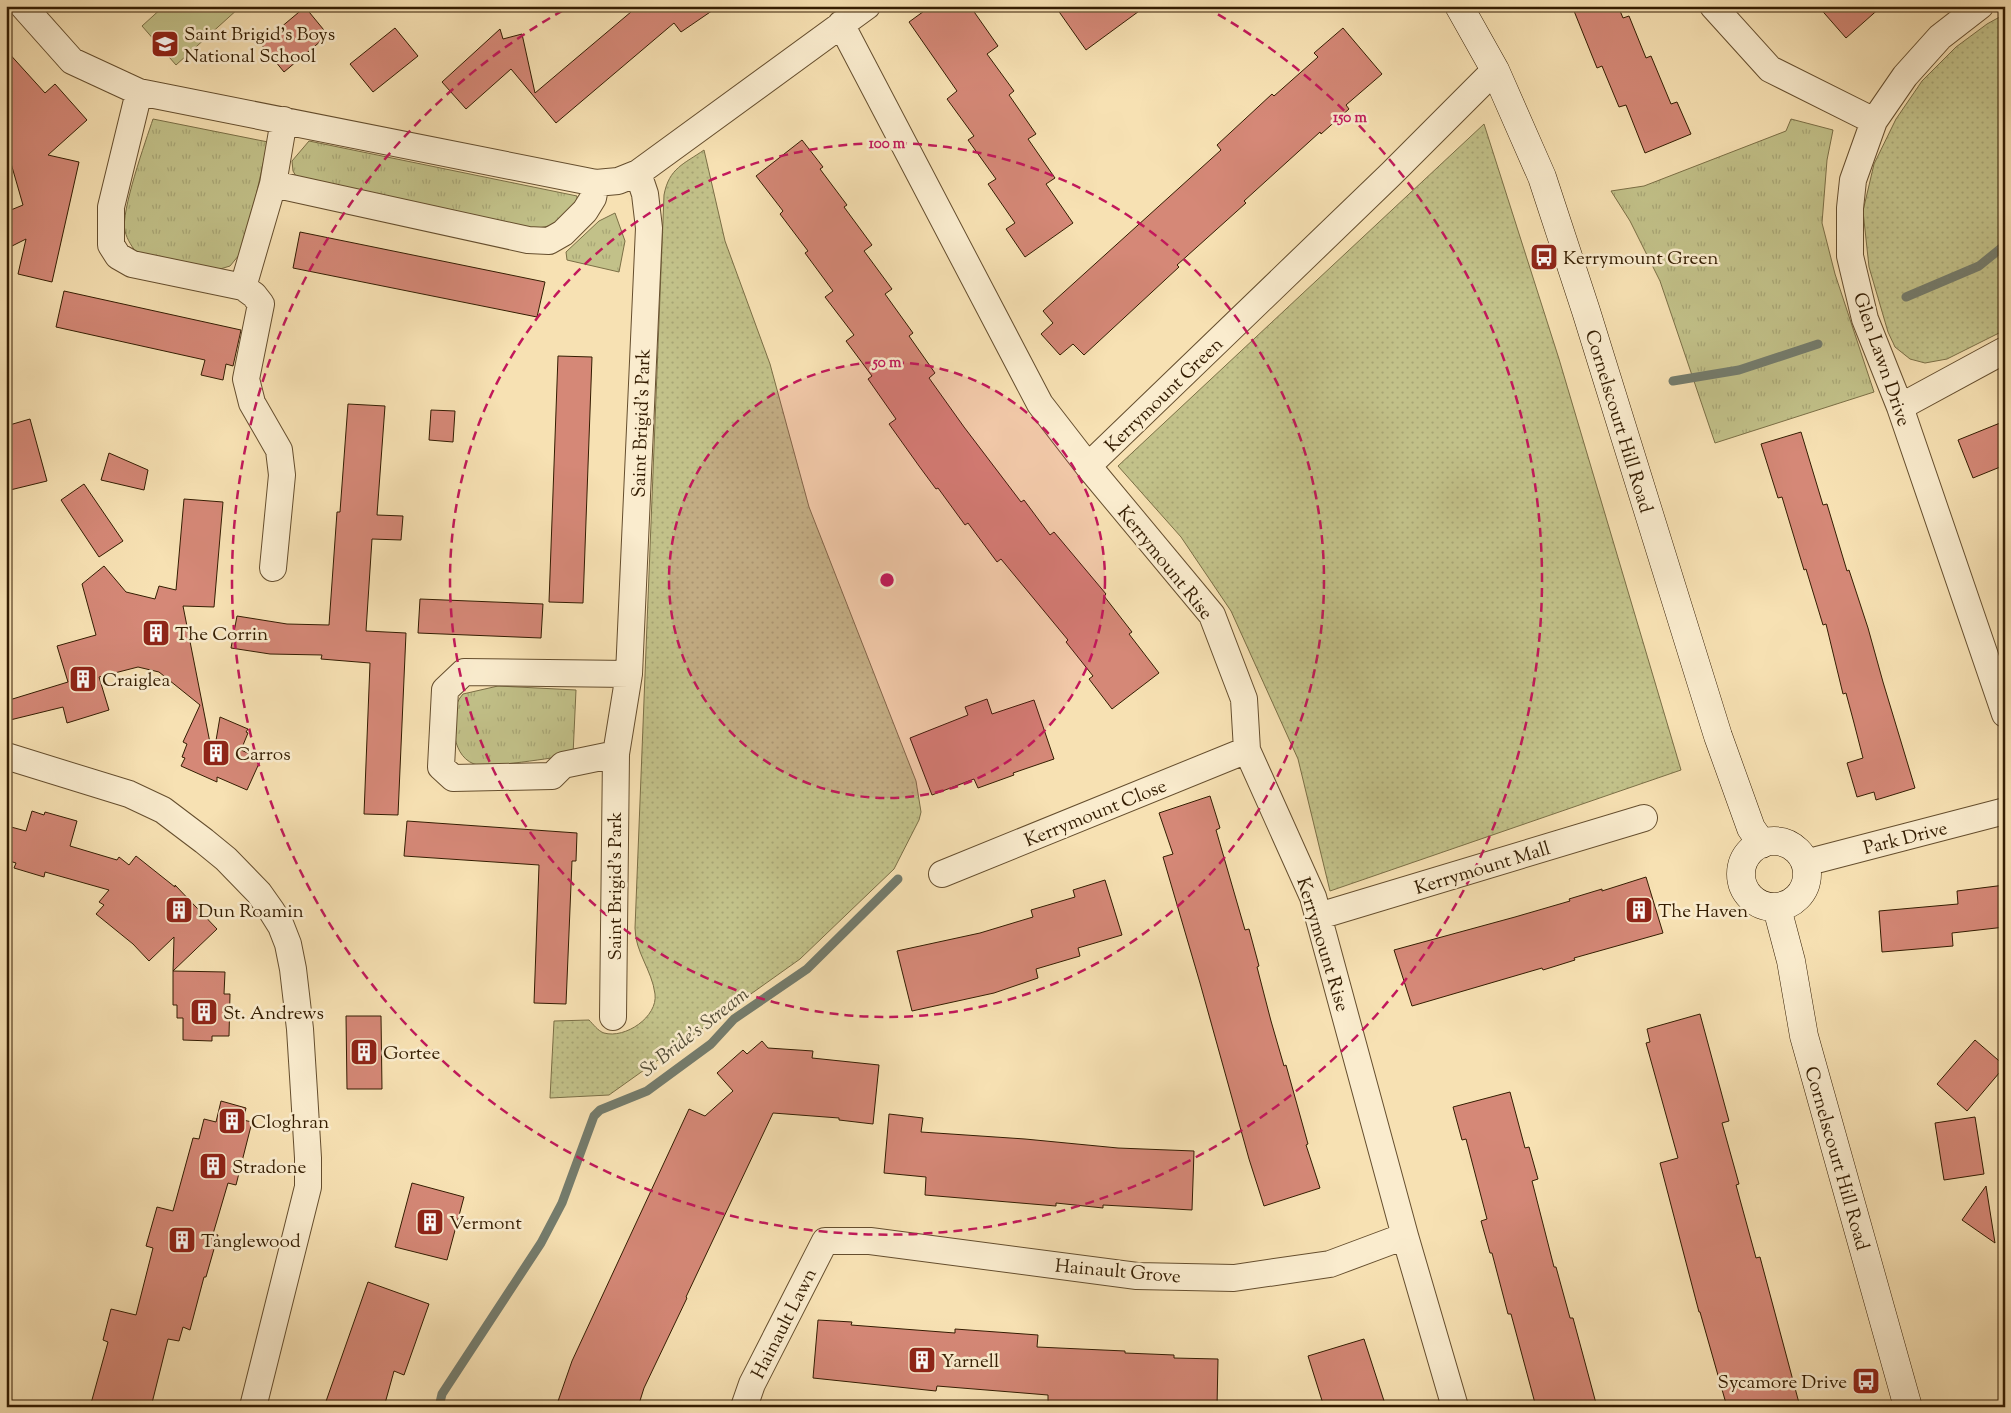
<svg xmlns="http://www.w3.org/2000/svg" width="2011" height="1413" viewBox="0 0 2011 1413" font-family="'Sorts Mill Goudy',serif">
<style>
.grass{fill:url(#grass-tufts);stroke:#7b6f46}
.park{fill:url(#park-dots);stroke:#7b6f46}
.garden{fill:#c2c189;stroke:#7b6f46}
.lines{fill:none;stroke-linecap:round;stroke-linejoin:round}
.stream{stroke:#747c6d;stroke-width:9}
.building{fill:#d58877;stroke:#341d02}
.minor-casing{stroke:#654e2e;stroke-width:28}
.secondary-casing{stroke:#341d02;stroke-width:29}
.minor{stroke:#faecce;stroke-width:26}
.secondary{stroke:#faecce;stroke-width:28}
.ring{fill:none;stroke:#c2185b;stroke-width:2.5;stroke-dasharray:9 6}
.labels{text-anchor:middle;stroke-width:5;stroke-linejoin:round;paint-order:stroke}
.poi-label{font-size:19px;fill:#341d02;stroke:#faecce;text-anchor:start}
.street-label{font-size:19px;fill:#341d02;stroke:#faecce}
.water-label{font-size:20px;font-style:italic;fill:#544d37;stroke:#faecce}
.centre{fill:#c2185b;stroke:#faecce;stroke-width:2.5}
.ring-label{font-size:15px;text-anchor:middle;font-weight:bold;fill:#c2185b;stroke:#faecce;stroke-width:5;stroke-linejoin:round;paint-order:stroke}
</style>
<defs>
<pattern id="grass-tufts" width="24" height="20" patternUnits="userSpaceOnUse" patternTransform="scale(1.25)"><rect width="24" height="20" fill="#c2c189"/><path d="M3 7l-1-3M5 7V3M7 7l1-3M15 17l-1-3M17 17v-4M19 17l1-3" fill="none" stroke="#a7a575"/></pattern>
<pattern id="park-dots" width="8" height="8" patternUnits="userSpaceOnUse" patternTransform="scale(1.25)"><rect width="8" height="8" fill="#c2c189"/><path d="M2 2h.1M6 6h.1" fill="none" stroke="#a7a575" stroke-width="1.8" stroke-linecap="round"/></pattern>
</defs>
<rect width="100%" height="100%" fill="#f7e1b3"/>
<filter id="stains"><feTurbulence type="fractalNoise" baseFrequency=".004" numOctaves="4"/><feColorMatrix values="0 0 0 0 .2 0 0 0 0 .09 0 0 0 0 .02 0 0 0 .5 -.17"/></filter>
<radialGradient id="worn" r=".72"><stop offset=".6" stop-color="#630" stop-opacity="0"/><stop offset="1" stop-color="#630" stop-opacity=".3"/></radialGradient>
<!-- grass -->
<path class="grass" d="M153 119 268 142 244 249 230 266 207 273 138 255C133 248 127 240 125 231 120 213 146 140 153 119Z
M1791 119 1833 130 1827 160 1822 223 1835 274 1874 392 1715 443 1660 281 1630 221 1611 191 1644 186 1786 131Z
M309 141 577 196V207L554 225 528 230 300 183 293 171 292 161Z
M615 213 625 241 619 272 567 260 566 252 599 221Z
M498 686 576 690 573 755C555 757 487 769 474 764 461 759 456 746 454 733 451 720 454 704 463 694Z"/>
<!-- park -->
<path class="park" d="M2005 14V330L1947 359 1925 363 1910 359 1895 347 1888 332 1869 267 1863 211 1874 164 1896 119 1922 81 1956 47 1987 24Z
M1484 124 1559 359 1681 770 1330 891 1298 759 1231 611 1181 537 1118 466Z
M704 150 725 241 770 364 809 507 916 781 921 812 919 820 894 869 800 959 609 1095 550 1098 554 1021 589 1020C593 1024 598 1031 604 1033 625 1039 658 1017 655 994 652 970 635 952 635 928L664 195C669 168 684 164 704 150Z"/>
<!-- garden -->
<path class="garden" d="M164 6H238L239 8 176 65 142 26Z"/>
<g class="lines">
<!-- stream -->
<path class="stream" d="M1906 297 1979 266 2005 245
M1673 381 1739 370 1818 344
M439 1407 442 1394 541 1243 562 1203 594 1116 600 1110 647 1091 711 1044 734 1019 807 969 898 879"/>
</g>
<!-- building -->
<path class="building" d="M638 6H719L681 32 674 23 556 123 511 69 466 109 442 82 500 29 503 39 522 34 535 93Z
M931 6H970L998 46 987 54 1014 91 1009 95 1036 134 1028 139 1055 178 1046 184 1073 223 1025 257 1006 229 1015 223 988 184 996 179 968 140 974 136 947 99 957 91 909 22Z
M1055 6H1146L1086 50Z
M1572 6H1618L1623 18 1629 16 1646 58 1651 56 1671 104 1677 102 1691 134 1645 153 1626 105 1619 107 1602 66 1597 68Z
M1818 6H1882L1846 38Z
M305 7 328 35 284 72 261 44Z
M395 28 418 56 373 92 350 64Z
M1343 28 1382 74 1346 105 1349 109 1321 134 1320 132 1244 201 1246 203 1177 265 1179 267 1084 355 1073 344 1060 355 1041 334 1053 323 1043 311 1221 150 1217 145 1272 94 1274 96 1318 57 1314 53Z
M6 50 45 93 55 84 87 120 48 155 79 162 52 282 18 274 26 239 6 249V212L23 205 6 146Z
M802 140 823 167 820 169 847 205 844 207 872 245 864 251 892 289 885 294 913 333 909 336 935 373 929 378 964 427 1021 502 1024 500 1050 535 1054 532 1106 594 1104 596 1132 632 1129 634 1159 673 1112 709 1089 679 1093 676 1066 642 1068 640 1001 559 997 562 968 523 965 525 938 488 936 489 919 466 889 424 896 419 868 379 872 376 846 341 854 335 825 297 833 291 805 253 808 251 780 214 783 211 756 176Z
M300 232 545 282 537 317 293 268Z
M64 291 241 330 233 366 226 364 223 380 201 375 205 360 56 327Z
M558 356 592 357 583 603 549 602Z
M348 404 385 406 377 515 403 516 401 540 372 539 366 631 406 633 398 815 364 814 370 663 321 659 322 655 270 654 231 648 237 616 287 624 329 625 337 512H340Z
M431 410 455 411 453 442 429 440Z
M30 419 47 481 6 491V426Z
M2005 421V465L1973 478 1958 440Z
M1801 432 1823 505 1827 504 1847 571 1849 570 1868 628 1883 682 1915 788 1876 800 1874 792 1857 797 1847 763 1863 758 1854 723 1846 693 1843 694 1826 624 1823 625 1806 569 1804 570 1782 497 1778 498 1761 444Z
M109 453 148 470 144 490 101 480Z
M84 484 123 541 99 557 61 500Z
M184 499 223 502 214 607 183 606 213 758 220 717 248 729 246 732 248 733 241 750 261 759 247 790 217 777V782L181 766 185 758 182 757 187 744 183 742 200 705 159 672 138 667 99 677 109 710 67 723 63 707 6 721V701L68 682 57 646 96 635 82 584 104 566 126 592 155 599 159 586 176 590Z
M420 599 543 604 541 638 418 633Z
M987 699 992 714 1034 700 1054 759 1013 773 1014 775 978 788 974 779 932 795 910 738 968 715 965 707Z
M1210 796 1220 828 1216 830 1245 930 1249 929 1259 966 1257 967 1271 1021 1284 1066 1286 1065 1308 1144 1306 1145 1320 1188 1264 1206 1249 1159 1200 983 1163 857 1173 854 1159 813Z
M32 811 44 815 45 812 77 821 70 846 117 860 119 857 129 865 136 856 175 887V885L217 929 173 971 174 937 149 961 133 944 96 914 104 905 99 902 109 890 45 872 44 877 14 868 16 863 6 860V842L11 827 26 831Z
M407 821 577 833 576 861H572L566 1004 534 1003 539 865 404 856Z
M1646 877 1663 933 1574 958 1575 960 1543 970 1542 968 1412 1006 1394 950 1515 917 1570 901 1569 899 1602 889V891Z
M1105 880 1122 935 1078 948 1080 956 1036 969 1038 978 994 993 912 1011 897 951 980 933 1033 917 1031 910 1075 897 1073 890Z
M2005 885V927L1952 933 1953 946 1882 952 1879 911 1958 904 1957 891Z
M173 971 225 972 224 994H230L229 1036H212V1041L183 1040V1018H177V1005H173Z
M1700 1014 1729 1121 1722 1123 1739 1184 1736 1185 1756 1258 1760 1257 1799 1403 1787 1407H1727L1700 1312H1699L1660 1163 1678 1158 1646 1043 1650 1042 1647 1029Z
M346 1016H381L382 1089H347Z
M1975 1040 2005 1066 1967 1111 1937 1084Z
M762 1041 768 1048 813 1051 812 1058 879 1065 873 1124 839 1120V1118L773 1113 686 1297 687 1298 644 1388 638 1407H556L572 1361 689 1109 705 1116 733 1091 717 1073 743 1050 747 1054Z
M1510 1092 1525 1148 1529 1147 1538 1179 1532 1181 1554 1267H1556L1570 1318H1573L1597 1407H1536L1511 1314H1508L1492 1253H1490L1481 1221 1487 1219 1466 1139 1462 1140 1453 1107Z
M221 1101 246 1108 243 1120 252 1122 236 1185 228 1183 213 1234 218 1235 206 1277H204L190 1330 183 1327 179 1341 168 1339 151 1407H90L108 1342 103 1340 111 1309 136 1315 153 1248 146 1246 157 1207 173 1211 193 1138 199 1139 204 1119 216 1122Z
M889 1114 923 1118 921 1132 1025 1139 1118 1148 1194 1151 1192 1210 1103 1205V1208L1056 1203V1206L925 1195 926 1177 884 1173Z
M1975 1117 1984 1174 1944 1180 1935 1123Z
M412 1183 464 1197 447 1260 395 1247Z
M1986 1186 1995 1243 1962 1220Z
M368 1282 429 1304 404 1375 394 1371 384 1407H324Z
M818 1320 852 1322 851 1325 955 1333V1329L1038 1335 1037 1347 1125 1351V1353L1174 1355V1358L1218 1359 1217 1407 1048 1406V1395L937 1386 936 1391 813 1378Z
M1364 1339 1386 1407H1324L1308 1356Z"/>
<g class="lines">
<defs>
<path id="minor" d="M23 6 72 61 139 92 596 183 618 181 638 173 867 6
M1713 6 1770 69 1874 121
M1980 6 1940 37 1905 76 1874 121 1853 180 1850 208V256L1865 319 1900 407 2005 714
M841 24 1040 404 1088 466 1212 615 1244 699 1247 750 1313 897 1405 1236 1455 1407
M139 92 111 207V245L118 256 132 264 243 287 254 295 261 304 246 379 252 403 279 450 282 475 273 568
M273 184 528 240 549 241 563 233 585 211 593 198 596 183
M243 287 273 184 284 120
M1900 407 2005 350
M1088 466 1391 174 1495 70
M616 754 563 765 552 776 453 778 441 767 445 690 464 672 629 674
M6 756 129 794 163 810 204 841 226 859 259 893 271 910 281 926 288 944 293 969 300 1029 304 1092 308 1158V1187L253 1407
M1805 863 2005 811
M942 874 1247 750
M1319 916 1644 818
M613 1017 616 754 629 674 649 228 645 194 638 173
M744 1407 752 1384 825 1241H870L1137 1276 1234 1278 1330 1264 1405 1236"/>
<path id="secondary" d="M1459 6 1495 70 1542 177 1586 311 1718 736 1751 828 1762 844
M1741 874a33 33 0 1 1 66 0a33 33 0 1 1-66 0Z
M1777 908 1791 961 1804 1036 1908 1407"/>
</defs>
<!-- minor casing -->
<use href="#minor" class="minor-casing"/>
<!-- secondary casing -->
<use href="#secondary" class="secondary-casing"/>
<!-- minor -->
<use href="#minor" class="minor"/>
<!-- secondary -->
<use href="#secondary" class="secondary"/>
</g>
<!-- distance rings -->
<circle cx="887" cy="580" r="218" fill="#c2185b" fill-opacity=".12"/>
<g class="ring">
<circle cx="887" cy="580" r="218"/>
<circle cx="887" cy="580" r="437"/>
<path d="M1205 7A655 655 0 1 1 569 7"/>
</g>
<!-- icons -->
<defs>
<symbol id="school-square" viewBox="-11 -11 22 22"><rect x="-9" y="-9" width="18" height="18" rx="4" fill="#8f2418" stroke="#faecce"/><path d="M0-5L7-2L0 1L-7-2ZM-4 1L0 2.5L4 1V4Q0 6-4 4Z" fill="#fff"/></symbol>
<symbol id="bus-square" viewBox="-11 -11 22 22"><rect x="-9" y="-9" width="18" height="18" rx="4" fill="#8f2418" stroke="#faecce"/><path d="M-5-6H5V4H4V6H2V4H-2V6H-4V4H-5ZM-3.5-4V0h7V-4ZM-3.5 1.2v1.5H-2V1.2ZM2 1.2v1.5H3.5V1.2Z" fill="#fff"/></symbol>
<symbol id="building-square" viewBox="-11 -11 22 22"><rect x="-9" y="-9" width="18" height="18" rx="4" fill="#8f2418" stroke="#faecce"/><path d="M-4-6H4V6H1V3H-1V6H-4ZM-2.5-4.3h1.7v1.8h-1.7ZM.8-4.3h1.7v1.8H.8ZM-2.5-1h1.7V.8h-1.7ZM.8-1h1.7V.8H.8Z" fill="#fff"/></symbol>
</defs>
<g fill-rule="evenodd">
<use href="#school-square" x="149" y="28" width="32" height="32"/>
<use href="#bus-square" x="1528" y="241" width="32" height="32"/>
<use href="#building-square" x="140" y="617" width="32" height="32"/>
<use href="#building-square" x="67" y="663" width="32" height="32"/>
<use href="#building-square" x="200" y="737" width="32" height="32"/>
<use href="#building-square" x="163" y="894" width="32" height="32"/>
<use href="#building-square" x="1623" y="894" width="32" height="32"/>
<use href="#building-square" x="188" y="996" width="32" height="32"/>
<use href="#building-square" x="348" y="1036" width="32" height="32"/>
<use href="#building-square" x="216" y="1105" width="32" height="32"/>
<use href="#building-square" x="197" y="1150" width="32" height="32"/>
<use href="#building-square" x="414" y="1206" width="32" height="32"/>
<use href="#building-square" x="166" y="1224" width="32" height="32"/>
<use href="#building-square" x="906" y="1344" width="32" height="32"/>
<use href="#bus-square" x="1850" y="1365" width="32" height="32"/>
</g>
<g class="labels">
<!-- poi labels -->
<g class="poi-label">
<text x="184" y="40">Saint Brigid's Boys<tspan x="184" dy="22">National School</tspan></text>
<text x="1563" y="264">Kerrymount Green</text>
<text x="175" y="640">The Corrin</text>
<text x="102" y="686">Craiglea</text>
<text x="235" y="760">Carros</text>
<text x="198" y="917">Dun Roamin</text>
<text x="1658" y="917">The Haven</text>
<text x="223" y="1019">St. Andrews</text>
<text x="383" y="1059">Gortee</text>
<text x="251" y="1128">Cloghran</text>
<text x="232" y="1173">Stradone</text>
<text x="449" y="1229">Vermont</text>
<text x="201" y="1247">Tanglewood</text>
<text x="941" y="1367">Yarnell</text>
<text x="1847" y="1388" text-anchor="end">Sycamore Drive</text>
</g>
<!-- street labels -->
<g class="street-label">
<text transform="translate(1883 359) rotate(71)" y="7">Glen Lawn Drive</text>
<text transform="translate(1163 394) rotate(-44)" y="7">Kerrymount Green</text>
<text transform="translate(1620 421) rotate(73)" y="7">Cornelscourt Hill Road</text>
<text transform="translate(640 423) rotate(-88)" y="7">Saint Brigid's Park</text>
<text transform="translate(1166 562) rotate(51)" y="7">Kerrymount Rise</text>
<text transform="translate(1095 812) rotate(-22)" y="7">Kerrymount Close</text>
<text transform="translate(1905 837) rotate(-14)" y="7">Park Drive</text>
<text transform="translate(1482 867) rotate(-17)" y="7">Kerrymount Mall</text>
<text transform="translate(614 886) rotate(-90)" y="7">Saint Brigid's Park</text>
<text transform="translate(1324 944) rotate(73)" y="7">Kerrymount Rise</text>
<text transform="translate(1838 1158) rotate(74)" y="7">Cornelscourt Hill Road</text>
<text transform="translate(1118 1270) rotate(5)" y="7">Hainault Grove</text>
<text transform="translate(783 1323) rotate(-63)" y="7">Hainault Lawn</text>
</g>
<!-- water labels -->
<g class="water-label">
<text transform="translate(694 1031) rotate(-38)" y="7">St Bride's Stream</text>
</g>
</g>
<circle cx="887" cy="580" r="8" class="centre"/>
<g class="ring-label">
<text x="1350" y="122">150 m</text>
<text x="887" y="148">100 m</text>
<text x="887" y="367">50 m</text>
</g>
<!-- margin -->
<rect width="2011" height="1413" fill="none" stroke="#f7e1b3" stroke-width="25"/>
<rect x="8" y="8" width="1996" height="1398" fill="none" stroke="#341d02" stroke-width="2.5"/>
<rect x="12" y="12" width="1986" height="1388" fill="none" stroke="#341d02"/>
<rect width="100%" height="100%" filter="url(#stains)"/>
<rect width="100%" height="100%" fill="url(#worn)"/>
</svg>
